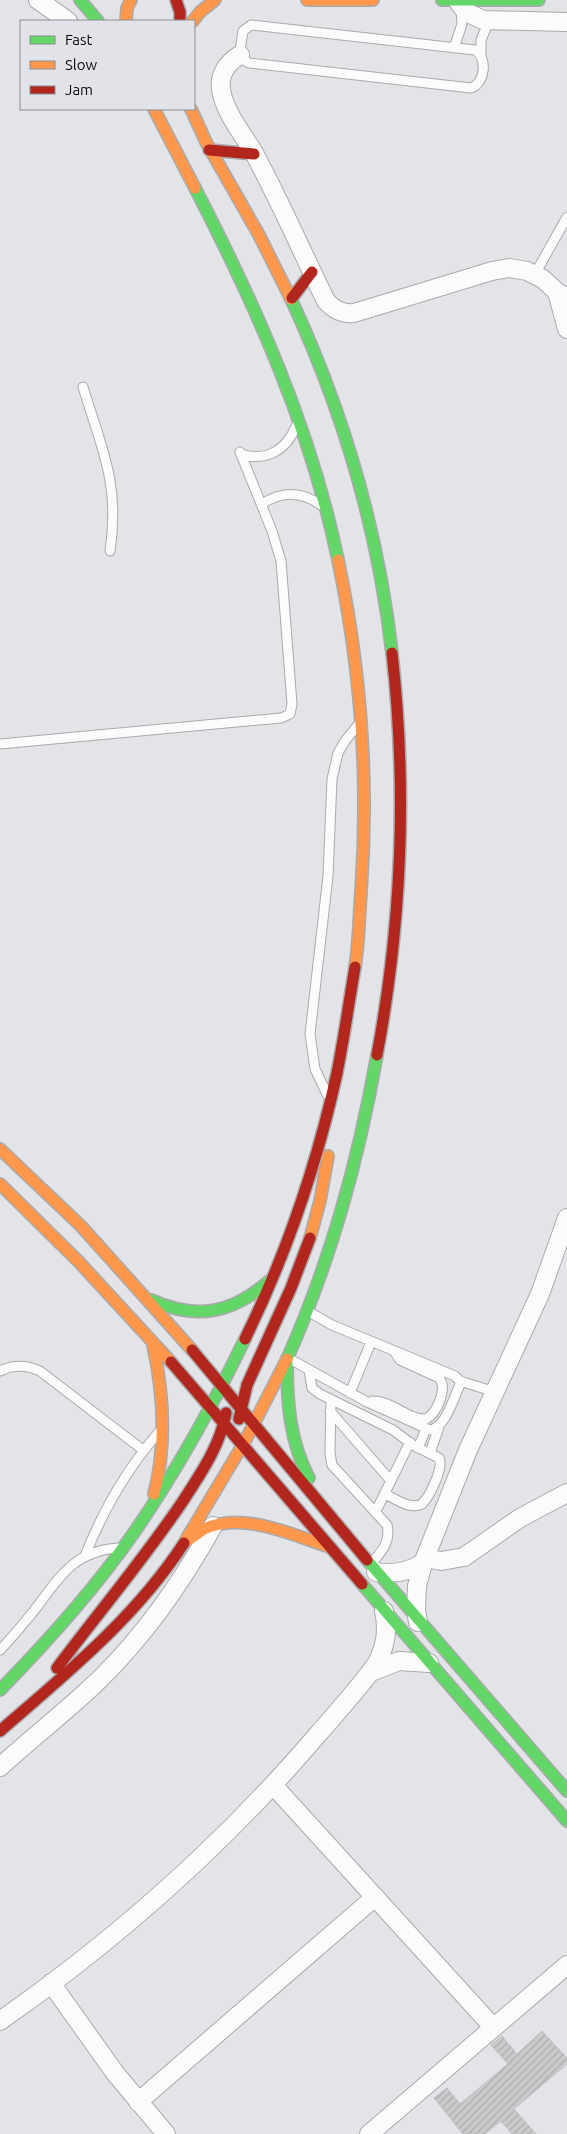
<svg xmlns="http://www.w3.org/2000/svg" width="567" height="2134" viewBox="0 0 567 2134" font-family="Ubuntu,sans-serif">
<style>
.building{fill:url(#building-hatch);stroke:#c1c1c3}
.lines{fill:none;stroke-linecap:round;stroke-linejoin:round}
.lane-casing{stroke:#a9aaac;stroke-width:11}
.street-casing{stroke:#a9aaac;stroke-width:20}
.fast-casing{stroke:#a9aaac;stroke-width:14}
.slow-casing{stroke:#a9aaac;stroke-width:14}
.jam-casing{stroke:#a9aaac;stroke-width:14}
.lane{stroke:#fbfbfb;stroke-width:9}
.street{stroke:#fbfbfb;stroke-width:18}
.fast{stroke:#63d668;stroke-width:11}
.slow{stroke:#ff974d;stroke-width:11}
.jam{stroke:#b3261e;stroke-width:11}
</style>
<defs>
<pattern id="building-hatch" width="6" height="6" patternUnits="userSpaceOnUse" patternTransform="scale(1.25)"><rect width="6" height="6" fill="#cacacc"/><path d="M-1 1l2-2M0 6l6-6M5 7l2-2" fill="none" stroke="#acacae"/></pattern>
</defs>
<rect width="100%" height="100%" fill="#e3e4e7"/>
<!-- building -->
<path class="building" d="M542 2031 567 2058V2064L514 2109 536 2134H512L501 2121 485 2134H463L434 2098 447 2088 460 2104 508 2064 491 2045 502 2036 517 2054Z"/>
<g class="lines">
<defs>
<path id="lane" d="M251 25 475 50C488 57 485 84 471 88L249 63 242 59 240 51 243 31Z
M454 48 462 24 461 9
M481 54V40L489 21
M535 274 567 217
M83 387C102 450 120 483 110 551
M241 454C266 462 287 450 296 426
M262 504C282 491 301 491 321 505
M0 744 281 718 290 714 292 704 281 561 272 531 240 452
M327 1094 315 1069 310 1034 328 876 332 779 338 753 345 741 358 725
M290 1359 367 1402 430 1430C446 1427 453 1399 459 1387L460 1381 455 1376 332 1325 309 1312
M309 1370 312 1388 320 1394 393 1430 413 1445 439 1458C444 1467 430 1496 422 1504 410 1510 396 1499 385 1494
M0 1371C14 1364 27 1365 40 1371L143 1450
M460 1381 495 1392
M350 1393 371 1342
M331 1399 330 1453 332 1465 387 1525C391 1542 382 1551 371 1564
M372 1401C392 1400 407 1420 426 1419 437 1413 448 1388 439 1378L400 1360 394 1351
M330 1411 391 1481
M418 1448 426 1429
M430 1453 439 1427
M376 1511 410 1442
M85 1556C103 1510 126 1470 159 1432
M0 1650C12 1638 22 1625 33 1612 58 1580 72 1551 118 1548"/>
<path id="street" d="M38 0 68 21
M457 0 466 12 483 20 567 22
M240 55C228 62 219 74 221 89 224 112 243 134 254 153 280 201 302 252 326 301 334 310 342 314 354 313L492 271 509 268 527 271 543 279 557 292 567 298
M557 292 567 329
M425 1558 441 1561 464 1557 520 1518 567 1493
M376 1572C394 1575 408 1572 423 1563
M418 1622 416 1610 417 1586 423 1563 468 1450 540 1294 567 1218
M371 1672 399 1661 429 1663
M0 1767C33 1737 68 1710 100 1679 146 1634 182 1582 213 1526
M273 1785 493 2027
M51 1983 115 2073 166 2134
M0 2021C117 1939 227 1841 319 1733 339 1710 360 1687 377 1663 386 1645 388 1630 384 1611
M138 2102 375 1897
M369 2134 567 1965"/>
<path id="fast" d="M80 0 98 21
M442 0H539
M195 188C256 306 311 429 338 560
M291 299C343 411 378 529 392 653
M151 1300C196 1320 232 1314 269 1281
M287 1359C331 1260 358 1162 377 1055
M287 1363C287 1404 290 1442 309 1478
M367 1560 567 1791
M362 1584 567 1821
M0 1690C48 1641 94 1590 133 1534 176 1472 212 1407 245 1339"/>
<path id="slow" d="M307 0H373
M126 21 127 8 131 0
M193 21 200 12 215 0
M154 109 195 188
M191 109 206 142 259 235 291 299
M338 560C361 669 369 781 361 892 359 917 359 943 355 967
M0 1149 81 1226 192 1350
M0 1184 79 1262 171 1362
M310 1238 320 1201 328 1156
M153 1345C164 1395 167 1444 154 1494
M188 1540C193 1537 199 1532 204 1529 244 1511 292 1535 330 1547
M184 1543 245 1441 287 1359"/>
<path id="jam" d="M176 0 180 12V21
M209 150 254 154
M292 298 312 272
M377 1055C402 922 407 787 392 653
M245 1339C286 1255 317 1164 337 1073 344 1038 349 1002 355 967
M192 1350 367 1560
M171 1362 362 1584
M239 1419 247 1385 291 1288 310 1238
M57 1668C99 1612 144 1559 183 1501 201 1473 220 1446 226 1413
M0 1731C67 1673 136 1617 184 1543"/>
</defs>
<!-- lane casing -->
<use href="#lane" class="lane-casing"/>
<!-- street casing -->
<use href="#street" class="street-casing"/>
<!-- fast casing -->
<use href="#fast" class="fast-casing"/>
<!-- slow casing -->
<use href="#slow" class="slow-casing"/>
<!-- jam casing -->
<use href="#jam" class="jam-casing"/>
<!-- lane -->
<use href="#lane" class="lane"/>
<!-- street -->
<use href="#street" class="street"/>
<!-- fast -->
<use href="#fast" class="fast"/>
<!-- slow -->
<use href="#slow" class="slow"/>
<!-- jam -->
<use href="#jam" class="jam"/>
</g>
<!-- legend -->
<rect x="20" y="20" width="175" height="90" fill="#e1e3e9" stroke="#8b8d91"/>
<rect x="30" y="36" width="25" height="8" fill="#63d668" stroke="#8b8d91"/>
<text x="65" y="45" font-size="15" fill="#0b0c0e">Fast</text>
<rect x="30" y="61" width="25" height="8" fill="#ff974d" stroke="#8b8d91"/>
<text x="65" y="70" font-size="15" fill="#0b0c0e">Slow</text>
<rect x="30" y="86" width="25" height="8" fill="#b3261e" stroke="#8b8d91"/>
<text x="65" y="95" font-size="15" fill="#0b0c0e">Jam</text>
</svg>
